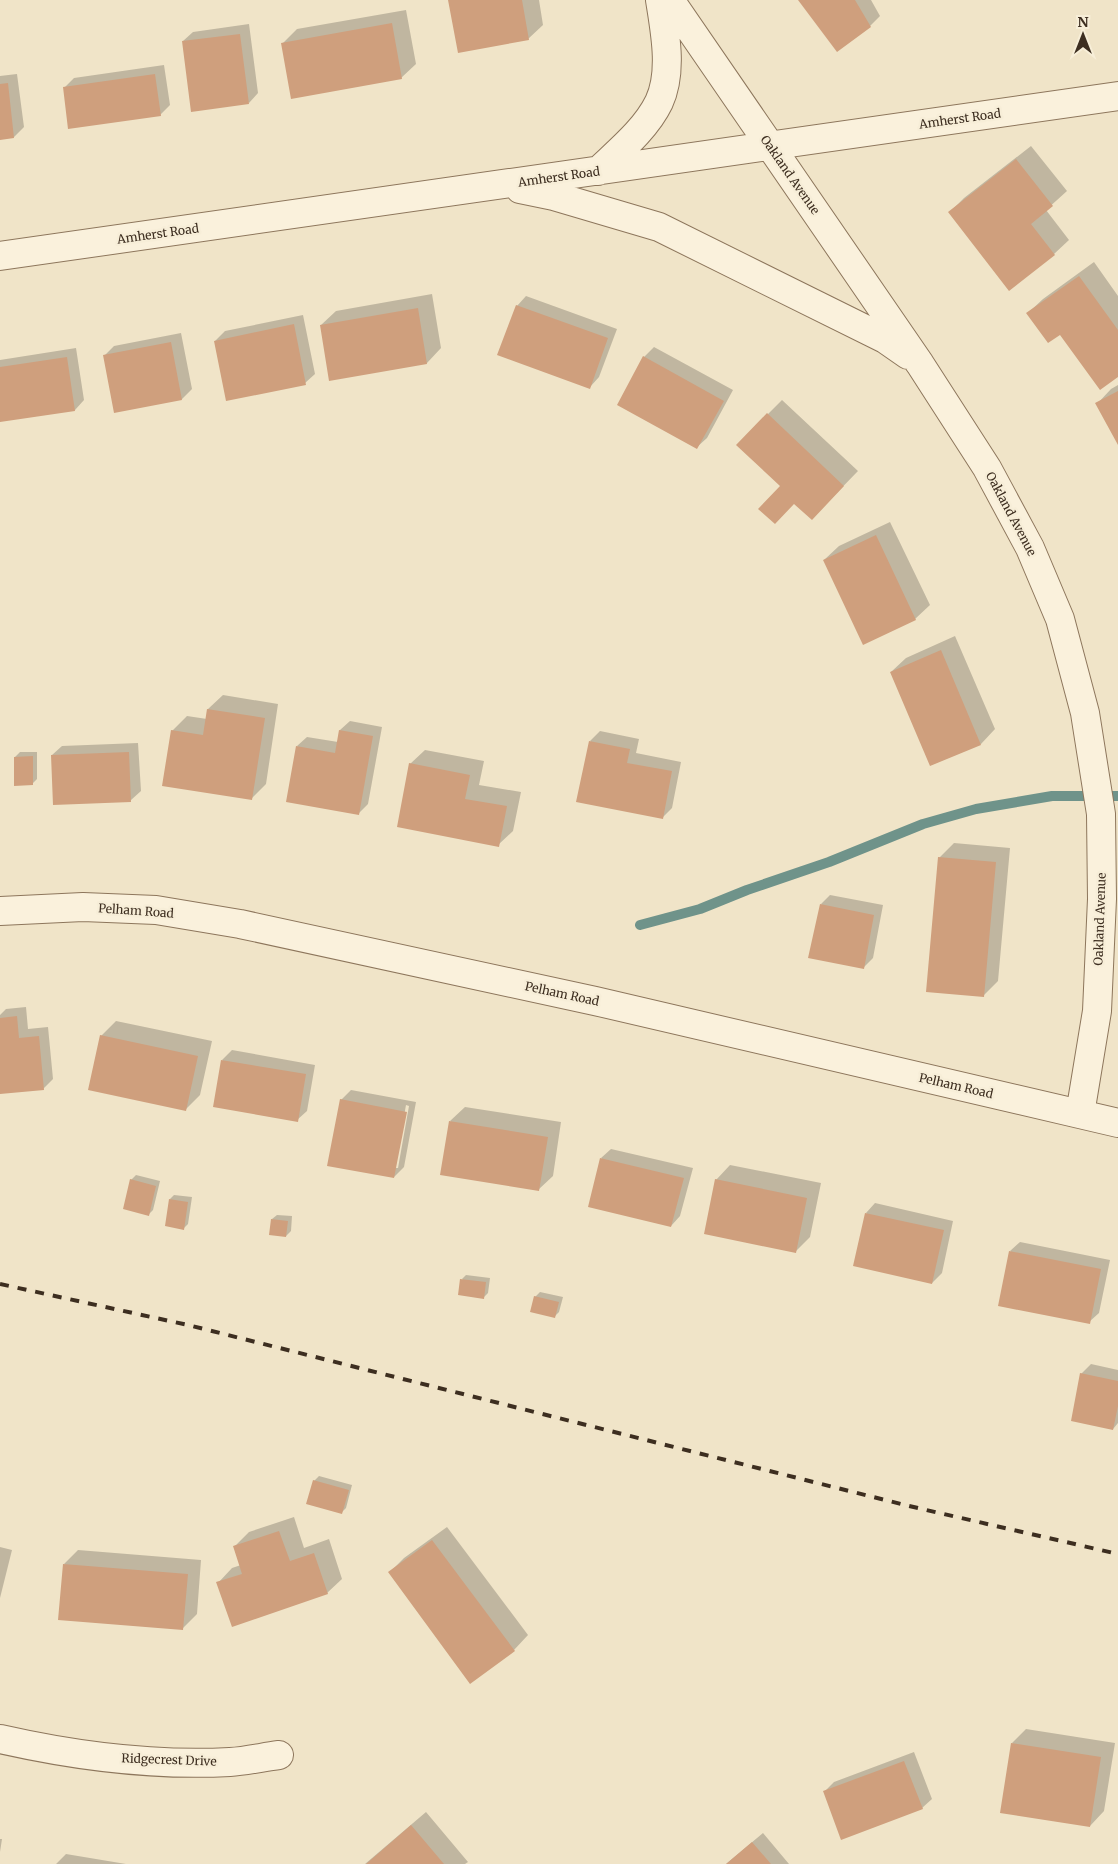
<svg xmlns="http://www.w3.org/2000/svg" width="1118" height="1864" viewBox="0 0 1118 1864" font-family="Merriweather,serif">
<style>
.shadow{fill:#0003;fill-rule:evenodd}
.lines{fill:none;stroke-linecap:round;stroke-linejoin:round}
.stream{stroke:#6f938a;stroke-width:10}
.building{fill:#cf9f7d}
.street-casing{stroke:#8d765c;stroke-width:30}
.street{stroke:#faf1dc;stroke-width:28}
.rail{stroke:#3d2e20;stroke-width:4;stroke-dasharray:9 9;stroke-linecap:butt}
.labels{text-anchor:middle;stroke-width:5;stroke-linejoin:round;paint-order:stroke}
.street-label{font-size:12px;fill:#3d2e20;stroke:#f7eed8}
</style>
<rect width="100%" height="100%" fill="#f0e4c8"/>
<!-- shadow -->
<path class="shadow" d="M450 0H539L543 25 528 39Z
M800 0H871L880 16 870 26Z
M406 10 416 64 401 78 283 43 297 29Z
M249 24 258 93 249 103 183 41 193 32Z
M164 65 170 105 160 115 64 88 74 78Z
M17 74 24 127 14 137 0 139V76Z
M1031 146 1067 191 1046 210 1069 240 1054 254 1010 289 950 212 964 198Z
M1094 262 1118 296V376L1060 333 1028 313 1043 299Z
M432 294 441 348 427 363 330 379 321 325 336 311Z
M526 296 617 329 599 377 590 387 517 306Z
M303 315 315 374 305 383 215 341 225 331Z
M181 333 192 389 182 399 115 412 104 356 114 346Z
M654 347 733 390 707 438 697 447 644 357Z
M76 348 84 400 75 410 0 421V360Z
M1118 385V443L1097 404 1111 389Z
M782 400 858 471 826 504 781 486 768 414Z
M890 522 930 605 915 619 824 560 839 546Z
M955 636 995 729 981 744 931 765 891 672 906 658Z
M223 695 278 704 266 784 251 799 172 731 187 716 207 719 208 709Z
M350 721 382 727 368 804 358 814 297 746 307 737 338 742 340 730Z
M600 731 639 739 636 753 681 762 672 808 662 818 590 741Z
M138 743 141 791 131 800 52 755 62 746Z
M425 750 484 761 479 785 521 792 513 831 498 845 410 764Z
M20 752H37V779L32 784 15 757Z
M954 843 1010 848 998 981 983 996 939 858Z
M830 895 883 905 873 958 863 968 821 904Z
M26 1007 28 1029 48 1027 53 1079 43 1089 0 1093V1015L6 1009Z
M116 1021 212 1041 200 1095 185 1110 101 1036Z
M232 1050 315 1065 307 1111 297 1120 222 1060Z
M351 1090 416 1102 404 1167 394 1177 341 1100ZM406 1105 409 1106 398 1168H395Z
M465 1107 561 1122 553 1176 538 1190 450 1121Z
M611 1149 693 1168 680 1216 671 1226 601 1158Z
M730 1165 821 1183 810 1237 795 1252 716 1180Z
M136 1175 160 1181 153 1210 148 1215 131 1180Z
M174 1195 192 1197 188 1224 184 1228 170 1199Z
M875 1203 953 1221 942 1273 932 1283 866 1213Z
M277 1215 292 1216 291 1231 286 1236 272 1219Z
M1020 1242 1110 1260 1099 1313 1089 1322 1010 1251Z
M466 1275 490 1278 488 1293 483 1298 462 1279Z
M540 1292 563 1297 559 1312 555 1316 535 1297Z
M1091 1364 1118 1370V1423L1113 1429 1081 1374Z
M319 1476 352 1485 346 1508 342 1512 314 1481Z
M294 1517 304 1548 329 1539 342 1579 327 1593 218 1583 232 1568 241 1565 234 1547 249 1532Z
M447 1527 528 1635 514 1650 390 1572 404 1558Z
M0 1547 12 1550 0 1598Z
M78 1550 201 1560 197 1614 182 1629 64 1564Z
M1026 1729 1115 1743 1104 1811 1090 1826 1012 1743Z
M914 1752 932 1799 922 1808 824 1792 834 1782Z
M426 1812 468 1862 465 1864H365Z
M763 1833 789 1864H726Z
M0 1839H2L0 1852Z
M66 1854 126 1864H56Z"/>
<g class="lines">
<!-- stream -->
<path class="stream" d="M640 925 700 909 747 890 829 862 923 824 976 809 1052 796H1118"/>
</g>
<!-- building -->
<path class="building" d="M448 0H522L529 40 458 53Z
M798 0H855L871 27 837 52Z
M392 23 402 79 291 99 281 43Z
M240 34 249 104 191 112 182 41Z
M155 74 161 116 68 129 63 87Z
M8 83 14 138 0 140V84Z
M1016 159 1053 206 1031 224 1055 255 1009 291 948 212Z
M1079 276 1118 330V377L1100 390 1060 335 1048 343 1026 313Z
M516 305 608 338 590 389 497 355Z
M418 308 427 364 329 381 320 325Z
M294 324 306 385 226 401 214 341Z
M171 342 182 400 114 413 103 355Z
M643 356 724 401 697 449 617 405Z
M67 357 75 411 0 422V367Z
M1118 391V445L1095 403Z
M767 413 844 486 812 520 794 504 775 524 758 509 780 486 736 445Z
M876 535 916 620 863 645 823 560Z
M941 650 981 745 930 766 890 672Z
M207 709 265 718 252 800 162 786 171 730 203 735Z
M339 730 373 736 359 815 286 802 296 746 335 753Z
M589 741 630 749 627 763 672 771 663 819 576 802Z
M129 752 131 802 53 805 51 755Z
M33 756V785L14 786V757Z
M409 763 470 775 465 799 507 806 499 847 397 827Z
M938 857 996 862 984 997 926 992Z
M820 904 874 915 864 969 808 958Z
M17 1016 19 1038 39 1036 44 1090 0 1094V1018Z
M100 1035 198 1056 186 1111 88 1090Z
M221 1060 306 1074 298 1122 213 1107Z
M340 1099 407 1112 394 1178 327 1166Z
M449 1121 548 1137 539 1191 440 1175Z
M600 1158 684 1178 671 1227 588 1207Z
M130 1179 156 1186 149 1216 123 1209Z
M715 1179 807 1198 796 1253 704 1234Z
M169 1199 188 1202 184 1230 165 1226Z
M865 1213 944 1230 932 1284 853 1266Z
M271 1219 288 1221 286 1237 269 1235Z
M1009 1251 1101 1269 1090 1324 998 1306Z
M460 1279 486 1282 484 1299 458 1295Z
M534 1296 559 1302 555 1318 530 1312Z
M1080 1373 1118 1381V1406L1113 1430 1071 1421Z
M313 1480 349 1490 342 1514 306 1504Z
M279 1531 290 1561 314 1553 328 1594 232 1627 216 1582 242 1574 233 1546Z
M432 1540 515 1651 470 1684 388 1572Z
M63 1564 188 1574 183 1630 58 1620Z
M1011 1743 1101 1757 1090 1827 1000 1813Z
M904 1761 923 1809 841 1840 823 1791Z
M411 1825 444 1864H366Z
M752 1842 771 1864H726Z"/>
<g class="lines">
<defs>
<path id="street" d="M670 0 920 364 987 468 1030 548 1060 619 1085 713 1101 814 1102 899 1097 1011 1080 1114
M598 171C619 151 646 129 659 102 673 72 665 32 660 0
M520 189 554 196 659 227 885 339 908 355
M0 256 1118 96
M0 911 83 907 156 910 240 924 595 1001 1118 1123
M0 1739C75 1756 153 1766 230 1762 247 1761 263 1757 279 1755"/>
</defs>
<!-- street casing -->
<use href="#street" class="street-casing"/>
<!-- street -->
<use href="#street" class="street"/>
<!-- rail -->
<path class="rail" d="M0 1284 188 1325 909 1506 1118 1554"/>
</g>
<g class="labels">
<!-- street labels -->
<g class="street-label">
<text transform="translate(960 119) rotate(-8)" y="4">Amherst Road</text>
<text transform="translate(790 175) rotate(55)" y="4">Oakland Avenue</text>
<text transform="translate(559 177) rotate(-8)" y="4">Amherst Road</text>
<text transform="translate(158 234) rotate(-8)" y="4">Amherst Road</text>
<text transform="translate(1011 514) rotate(62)" y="4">Oakland Avenue</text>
<text transform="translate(136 911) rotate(4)" y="4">Pelham Road</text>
<text transform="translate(1100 919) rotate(-88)" y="4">Oakland Avenue</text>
<text transform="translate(562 994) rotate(12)" y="4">Pelham Road</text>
<text transform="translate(956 1086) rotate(13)" y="4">Pelham Road</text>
<text transform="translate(169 1760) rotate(2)" y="4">Ridgecrest Drive</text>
</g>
</g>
<!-- north arrow -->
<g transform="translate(1083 35)" stroke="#f7eed8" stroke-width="4" paint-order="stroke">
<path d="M0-4L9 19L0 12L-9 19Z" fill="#3d2e20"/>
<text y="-8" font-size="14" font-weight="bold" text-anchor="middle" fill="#3d2e20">N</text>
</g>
</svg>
